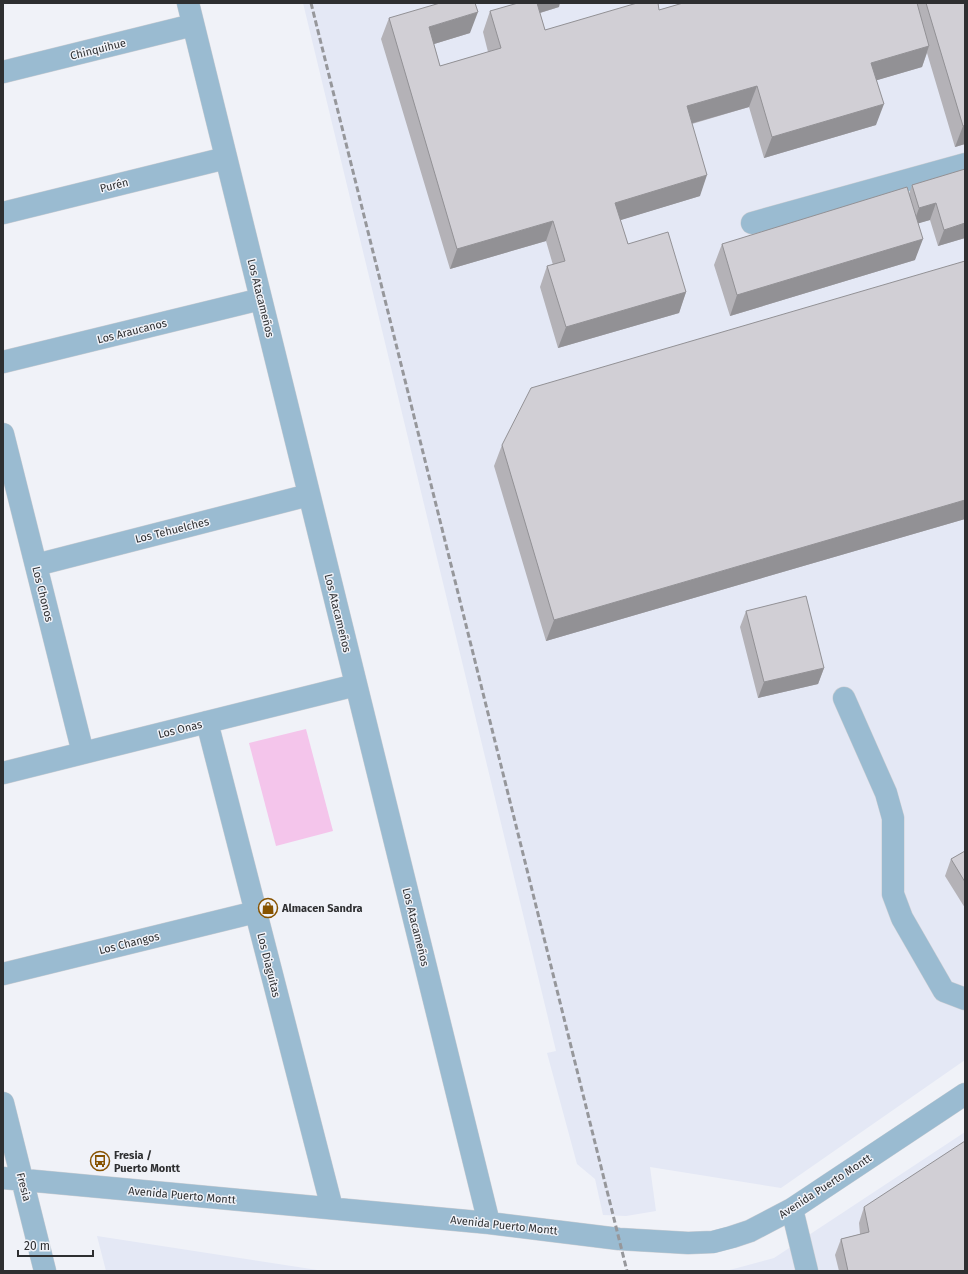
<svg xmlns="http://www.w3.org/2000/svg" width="968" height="1274" viewBox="0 0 968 1274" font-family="'Fira Sans',sans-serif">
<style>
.built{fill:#e4e8f5}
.green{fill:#f4c5eb}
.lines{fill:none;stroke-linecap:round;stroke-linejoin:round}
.minor-casing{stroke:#cdcfd4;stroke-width:23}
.minor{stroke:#9abbd1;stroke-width:22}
.rail{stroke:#96979b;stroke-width:3;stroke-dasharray:6 3;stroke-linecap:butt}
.wall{fill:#b4b2b7}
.shaded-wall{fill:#929195}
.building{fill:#d1cfd5;stroke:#929195}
.labels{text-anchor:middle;stroke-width:3;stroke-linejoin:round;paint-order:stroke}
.street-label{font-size:11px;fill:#2e2f31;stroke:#f0f2f8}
.poi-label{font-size:11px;font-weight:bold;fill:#2e2f31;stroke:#f0f2f8;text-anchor:start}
</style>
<rect width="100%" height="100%" fill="#f0f2f8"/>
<!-- built -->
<path class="built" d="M303 3H965V1060L781 1188 650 1167 656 1211 626 1216 603 1215 595 1179 577 1164 547 1053 556 1051Z
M965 1132V1271H726L774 1258Z
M97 1236 324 1271H106Z"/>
<!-- green -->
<path class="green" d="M306 729 333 831 276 846 249 743Z"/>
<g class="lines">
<defs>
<path id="minor" d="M188 3 489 1223
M3 72 193 25
M3 213 226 158
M752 223 965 164
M3 362 261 299
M3 434 83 753
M36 565 309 495
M844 698 886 793 893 818V894L902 918 944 991 965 999
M207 722 332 1208
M3 773 356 685
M3 974 256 912
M3 1103 45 1271
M3 1178 489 1223 619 1239 688 1243 713 1242 732 1237 750 1231 792 1209 965 1094
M792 1209 807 1271"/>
</defs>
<!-- minor casing -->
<use href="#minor" class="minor-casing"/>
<!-- minor -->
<use href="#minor" class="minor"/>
<!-- rail -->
<path class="rail" d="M311 3 627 1271"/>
</g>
<!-- wall -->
<path class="wall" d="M683 3H965V144L955 147 927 53 922 67 877 80 876 125 764 158 749 107 692 124 700 196 620 220 628 244 686 292 679 313 558 348 540 287 547 266 553 265 546 241 450 269 381 39 389 18 470 33 434 44 440 66 488 52 483 32 490 11 559 7 540 13 545 30 659 10Z
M965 169V238L938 246 930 220 918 223 915 260 730 316 714 265 722 244 909 194 912 185Z
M965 261V519L546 641 494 466 502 445Z
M746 611 824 668 818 684 758 698 740 627Z
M965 851V908L945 876 951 859Z
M864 1207 965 1271H839L835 1255 841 1239 860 1234 859 1223Z"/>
<!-- shaded-wall -->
<path class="shaded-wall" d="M529 3H560L559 7 523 18Z
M478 12 470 33 421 48 429 27Z
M929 46 922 67 864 84 871 63Z
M757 86 749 107 679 127 687 106Z
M884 104 876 125 764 158 772 137Z
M965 125V144L955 147 963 126Z
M707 175 700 196 608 224 615 203Z
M936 203 930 220 913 225 919 208Z
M553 221 546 241 450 269 457 249Z
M965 223V238L938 246 944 230Z
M923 239 915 260 730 316 737 295Z
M686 292 679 313 558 348 566 327Z
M965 500V519L546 641 554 620Z
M824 668 818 684 758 698 764 682Z"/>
<!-- building -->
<path class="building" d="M440 3H475L478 12 429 27 440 66 501 48 490 11 518 3H537L545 30 637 3H658L659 10 683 3H917L929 46 871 63 884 104 772 137 757 86 687 106 707 175 615 203 628 244 668 232 686 292 566 327 547 266 565 261 553 221 457 249 389 18Z
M926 3H965V125L963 126Z
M965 169V223L944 230 936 203 919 208 912 185Z
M907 187 923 239 737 295 722 244Z
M965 261V500L554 620 502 445 531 388Z
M806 596 824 668 764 682 746 611Z
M965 851V882L951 859Z
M965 1141V1271H848L841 1239 869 1232 864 1207Z"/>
<!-- icons -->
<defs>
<symbol id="shop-ring" viewBox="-11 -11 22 22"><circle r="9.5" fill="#f0f2f8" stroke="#875300" stroke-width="1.5"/><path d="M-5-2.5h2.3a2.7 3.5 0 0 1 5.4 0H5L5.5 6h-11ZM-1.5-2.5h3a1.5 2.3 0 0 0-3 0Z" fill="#875300"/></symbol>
<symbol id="bus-ring" viewBox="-11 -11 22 22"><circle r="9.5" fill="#f0f2f8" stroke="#875300" stroke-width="1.5"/><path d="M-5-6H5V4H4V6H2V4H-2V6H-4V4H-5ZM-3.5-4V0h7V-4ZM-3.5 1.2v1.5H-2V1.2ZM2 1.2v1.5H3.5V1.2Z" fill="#875300"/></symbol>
</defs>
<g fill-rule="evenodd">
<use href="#shop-ring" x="257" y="897" width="22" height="22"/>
<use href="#bus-ring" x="89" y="1150" width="22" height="22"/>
</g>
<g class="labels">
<!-- street labels -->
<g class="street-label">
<text transform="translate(98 49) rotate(-14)" y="4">Chinquihue</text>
<text transform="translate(114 185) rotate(-14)" y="4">Purén</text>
<text transform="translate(261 298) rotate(76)" y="4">Los Atacameños</text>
<text transform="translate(132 331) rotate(-14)" y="4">Los Araucanos</text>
<text transform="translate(172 530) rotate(-14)" y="4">Los Tehuelches</text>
<text transform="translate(43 594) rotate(76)" y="4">Los Chonos</text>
<text transform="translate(338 613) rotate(76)" y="4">Los Atacameños</text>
<text transform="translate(180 729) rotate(-14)" y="4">Los Onas</text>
<text transform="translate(416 927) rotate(76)" y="4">Los Atacameños</text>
<text transform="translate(129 943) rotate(-14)" y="4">Los Changos</text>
<text transform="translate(269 965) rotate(76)" y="4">Los Diaguitas</text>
<text transform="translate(825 1186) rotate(-33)" y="4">Avenida Puerto Montt</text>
<text transform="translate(24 1187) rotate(76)" y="4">Fresia</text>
<text transform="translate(182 1195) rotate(5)" y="4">Avenida Puerto Montt</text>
<text transform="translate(504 1225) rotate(6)" y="4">Avenida Puerto Montt</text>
</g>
<!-- poi labels -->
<g class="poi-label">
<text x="282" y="912">Almacen Sandra</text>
<text x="114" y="1159">Fresia /<tspan x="114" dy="13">Puerto Montt</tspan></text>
</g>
</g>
<!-- border -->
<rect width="968" height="1274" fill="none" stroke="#2e2f31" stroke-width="8"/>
<!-- scale -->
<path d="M18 1250v6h75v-6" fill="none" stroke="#2e2f31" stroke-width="2"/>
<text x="24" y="1250" font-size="12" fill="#2e2f31" stroke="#f0f2f8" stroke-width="3" paint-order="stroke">20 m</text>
</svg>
